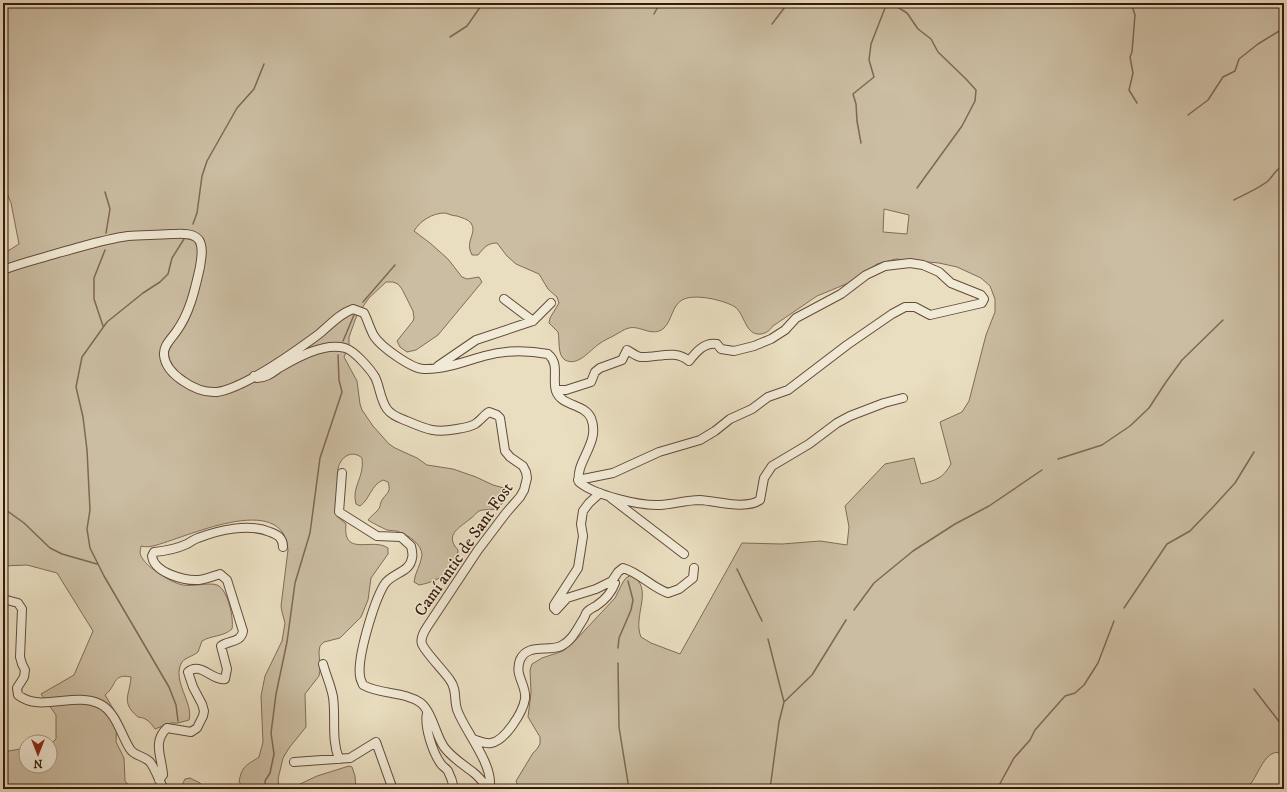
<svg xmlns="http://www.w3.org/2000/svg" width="1287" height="792" viewBox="0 0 1287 792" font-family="'IM FELL DW Pica',serif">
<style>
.green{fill:#cbbda2;stroke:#826b58;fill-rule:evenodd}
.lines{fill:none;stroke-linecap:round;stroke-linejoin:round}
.stream{stroke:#7f6754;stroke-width:1.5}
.minor-casing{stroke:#654a3a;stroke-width:10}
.minor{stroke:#f1ead6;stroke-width:8}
.labels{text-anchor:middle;stroke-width:3;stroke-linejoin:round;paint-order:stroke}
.street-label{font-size:17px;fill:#39190d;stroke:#f1ead6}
</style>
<rect width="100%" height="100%" fill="#e9dec0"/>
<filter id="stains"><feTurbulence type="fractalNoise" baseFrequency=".005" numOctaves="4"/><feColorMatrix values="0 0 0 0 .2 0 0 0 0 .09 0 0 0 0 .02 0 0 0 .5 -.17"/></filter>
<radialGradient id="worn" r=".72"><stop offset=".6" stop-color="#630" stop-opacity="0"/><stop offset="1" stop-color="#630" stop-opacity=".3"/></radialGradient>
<!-- green -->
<path class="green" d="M3 3H1284V755C1268 744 1259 772 1252 782 1250 785 1247 787 1244 789H519L516 781 533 753 537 749 540 744V737L528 717 531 693 530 670 532 664 542 658 563 651 572 644 615 598 623 582 626 578 631 575C655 588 632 616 641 637L651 643 680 654 742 543 782 544 820 541 847 545 849 527 845 506 885 464 914 458 921 484C937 480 943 478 951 464L940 422 962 412 969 401 986 335 995 312V299L990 286 981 278 957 267 939 263 896 259 877 264 851 282 817 296 773 326C770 330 767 333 761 334 745 336 745 314 735 307 724 300 694 293 682 300 672 306 672 320 664 328 653 338 640 325 629 328 624 329 619 333 615 335 610 338 604 340 599 344 590 350 578 367 565 360 557 355 560 340 558 332L549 323 550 318 559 303 557 297 548 289 539 274 516 264 507 256 497 243C487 243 484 248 478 255H472C464 241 478 233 471 223 468 219 462 218 457 216 453 216 449 214 445 213 432 213 420 221 414 231L430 243 448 259 462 277 467 279 479 277 482 282 438 335 416 350 407 352 400 347 397 341 413 321 414 318 413 311 402 289 398 284 393 282H386L369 298 357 315 349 337V344L344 357 357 381 360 404 362 410 373 426 389 444 395 448 417 458 427 465 453 469 476 477 493 485 504 488C504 494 505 502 500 506 495 512 486 508 479 511 476 513 473 517 470 519 459 528 444 535 458 550 457 571 437 582 419 585L414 582C415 572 421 565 422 555 422 545 409 535 399 532 396 530 391 531 387 530 381 527 374 524 368 520 371 516 374 514 377 511 380 508 380 506 381 502 385 493 392 494 388 482L383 480C371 485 370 499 360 506L356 504C351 486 365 478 362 458 352 449 340 457 338 469L337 516 346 524C342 558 373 537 388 548V554L371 578 368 600 361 617 340 638 324 642 320 646 319 652 320 670 319 676 305 694 306 727 289 748 283 758 278 779 279 787 284 789H246L239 782C242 765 246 766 259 757L263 742 261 696 265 676 282 641 285 623 282 612 281 606 288 550C284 489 183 539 153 546 149 547 145 547 141 546 141 547 140 552 140 553 142 565 171 583 183 585 191 587 210 582 217 585 228 589 234 619 232 629 223 637 212 635 202 641L198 652C193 656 185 658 182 662 171 680 194 703 189 720L178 723H171L155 729C150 722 147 718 138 717 120 702 130 695 131 677 112 673 117 686 105 695L117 715 116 742 124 758 125 781 132 789H3V752L26 748V766H50V745L56 739V715L41 694 74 675 93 631 57 573 27 565 3 566V254L19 244 11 203 3 184ZM884 209 909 215 907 234 883 232Z
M349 766 352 767 355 776 356 789H285L300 784 317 776Z
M190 778 200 783 205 789H182V785L185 779Z"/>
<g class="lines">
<!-- stream -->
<path class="stream" d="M896 3 899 8 907 13 918 29 931 39 938 52 966 79 976 90 975 101 962 126 917 188
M1131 3 1135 15 1132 52 1130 57 1133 73 1129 90 1137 103
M654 14 660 3
M772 24 785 7
M450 37 467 26 483 3
M1188 115 1208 100 1223 77 1235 71 1239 59 1258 44 1284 28
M861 143 857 121 856 104 853 94 874 77 869 60 871 44 885 8V3
M105 192 110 209 106 233
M1234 200C1245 194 1258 189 1268 181 1274 175 1276 168 1284 166
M193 224 197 213 202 176 207 161 237 108 254 89 264 64
M363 302 395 265
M103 326 94 299V278L105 250
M343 341 354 315
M1058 459 1102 445 1130 426 1149 408 1166 382 1182 360 1223 320
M3 508 24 523 50 548 62 554 97 564
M737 569 762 621
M1124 608 1167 544 1190 531 1214 506 1235 483 1254 452
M854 610 874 583 913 551 955 524 989 506 1042 470
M768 639 784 702
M618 648 619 638 631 610 633 600 628 581
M618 663 619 727 629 789
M1254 689 1284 728
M178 721 176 705 169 687 104 576 90 548 87 529 90 510 87 450 83 417 76 387 82 357 107 322 143 293 160 282 168 274 172 258 184 239
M192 788 193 789
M266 789 265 781 270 773 274 754 271 733 276 694 287 642 295 583 310 533 320 458 342 392 339 380 338 355
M770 789 779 722 784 702 812 675 846 620
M997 789 1014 758 1030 740 1035 730 1065 696 1075 693 1084 685 1098 663 1114 621"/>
<defs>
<path id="minor" d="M3 270C21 263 39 259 58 253 81 247 105 239 128 236 142 235 156 235 171 234 179 234 193 232 199 240 204 248 201 259 200 267 195 289 190 313 176 332 171 339 163 346 164 355 165 366 174 375 183 381 193 388 204 393 217 392 244 388 296 351 319 334 330 325 339 314 353 309L364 313C368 321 370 329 374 336 381 347 412 369 424 369 443 370 466 361 484 356 505 350 527 350 548 354 560 364 552 378 556 391 562 407 584 403 591 418 601 443 575 461 579 482 594 495 640 506 660 505 674 504 686 500 700 500 717 501 745 510 760 500L764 478 772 466 809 444 837 423 850 416 884 403 903 398
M504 299 533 321
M438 366 476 340 533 321 551 303
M254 376 257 378C266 378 272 373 279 368 296 358 324 342 345 348 355 351 370 369 375 377 380 387 380 399 387 409 392 416 400 418 407 421 428 430 435 433 457 429 463 428 470 427 475 424 480 421 484 415 489 412L497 415 500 418 505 451 510 457 523 466 526 472 527 478 524 490 520 497 506 513 478 550 427 627C424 632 420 638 422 644 425 652 444 671 450 680 458 691 453 701 458 712 466 732 491 762 490 784L487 787C483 782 479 777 474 773 464 765 452 758 444 747 436 736 432 712 421 703 404 691 381 695 363 685 362 682 360 679 360 676 357 657 374 602 384 585 391 573 410 573 412 558 413 555 412 550 411 546L401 537 377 536 339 512 342 473
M556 390H566L591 382 595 372 600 368 622 360 627 350C631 352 637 357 641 357 657 358 675 349 689 361 696 352 704 342 717 344L721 349 734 351 754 346 771 339 785 330 796 318 841 294 866 275 885 266 910 263 923 265 939 272 951 283 981 295 984 299 982 303 930 315 915 307H905L892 314 847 345 788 390 768 397 752 409 730 419 715 431 700 440 659 452 613 473 578 480
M611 498 684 554
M612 581 618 572 623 568C640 573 651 587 668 593L679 589 693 578 694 568
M3 599 18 603 22 609 20 657 22 664 25 670 24 677 17 688 18 695C41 713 74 691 100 704 116 712 121 735 130 749 134 756 145 756 150 762 156 770 159 781 164 789
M323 664C326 675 331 686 333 697 336 718 331 739 339 759
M427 713C424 727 433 753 441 764 443 767 446 768 448 771 451 777 453 783 454 789
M473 739C479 741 484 744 491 743 505 741 523 712 525 699 527 685 514 676 520 660 527 643 548 652 561 646 572 641 577 629 584 618 585 616 586 612 588 611 590 609 594 607 596 606 605 600 611 594 615 583L612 581 596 589 567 598 556 610 554 608V605L578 568 583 536 581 524 583 511 589 503 600 493
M294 762 350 758 376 742 392 787 394 789
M159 780 163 775C162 757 152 742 167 728L191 732 197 728 203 716 204 711 202 704 193 687 188 672C200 661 212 681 225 679L227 669 221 646C229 640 241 643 243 631L227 580 220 574C214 576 206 579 199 580 185 581 154 573 152 556L154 552C166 551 176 549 187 544 191 542 194 539 198 538 219 530 249 523 270 532 278 535 283 538 283 547"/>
</defs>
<!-- minor casing -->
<use href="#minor" class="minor-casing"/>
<!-- minor -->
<use href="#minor" class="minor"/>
</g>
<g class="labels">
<!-- street labels -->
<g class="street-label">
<text transform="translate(463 549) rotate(-55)" y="6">Camí antic de Sant Fost</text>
</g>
</g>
<!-- margin -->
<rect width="1287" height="792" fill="none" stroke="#e9dec0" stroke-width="16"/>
<rect x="4" y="4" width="1279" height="784" fill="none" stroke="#39190d" stroke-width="2"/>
<rect x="8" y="8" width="1271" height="776" fill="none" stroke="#39190d"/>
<!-- north arrow -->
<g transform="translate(38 754) rotate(180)"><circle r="19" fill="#f1ead6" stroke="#a79686"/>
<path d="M0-3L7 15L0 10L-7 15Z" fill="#8f2418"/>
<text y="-6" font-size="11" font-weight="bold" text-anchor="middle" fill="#39190d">N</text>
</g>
<rect width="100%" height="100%" filter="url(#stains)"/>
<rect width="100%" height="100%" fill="url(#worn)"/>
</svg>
